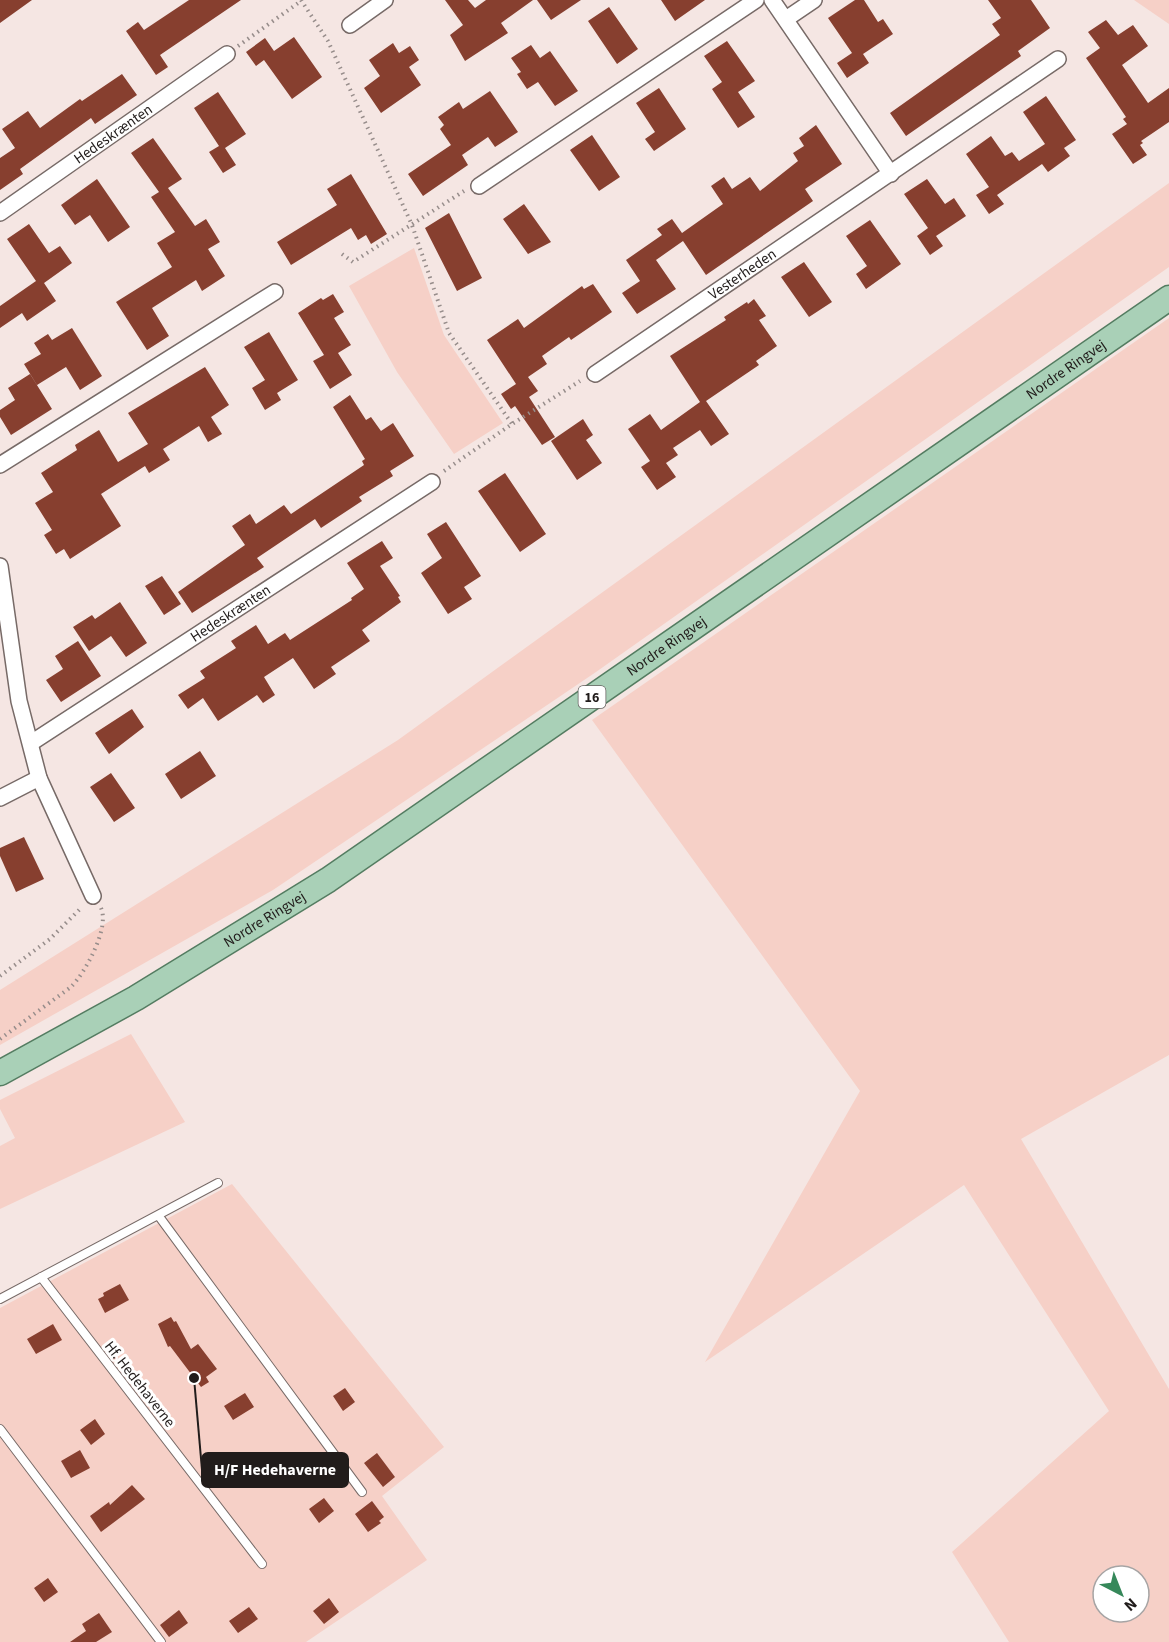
<svg xmlns="http://www.w3.org/2000/svg" width="1169" height="1642" viewBox="0 0 1169 1642" font-family="'Source Sans 3',sans-serif">
<style>
.green{fill:#f6d0c7;fill-rule:evenodd}
.building{fill:#873f2f}
.lines{fill:none;stroke-linecap:round;stroke-linejoin:round}
.service-casing{stroke:#776a67;stroke-width:10}
.minor-casing{stroke:#776a67;stroke-width:18}
.primary-casing{stroke:#547c61;stroke-width:27}
.path{stroke:#978d8b;stroke-width:4;stroke-dasharray:1.5 4.5;stroke-linecap:butt}
.service{stroke:#fff;stroke-width:8}
.minor{stroke:#fff;stroke-width:15}
.primary{stroke:#a9d0b7;stroke-width:24}
.labels{text-anchor:middle;stroke-width:6;stroke-linejoin:round;paint-order:stroke}
.shield{fill:#fff;stroke:#64605f;stroke-width:1.5}
.shield-label{font-size:14px;font-weight:bold;fill:#211c1b}
.street-label{font-size:15px;fill:#211c1b;stroke:#fff}
.leader{fill:none;stroke:#211c1b;stroke-width:2}
.callout-dot{fill:#211c1b;stroke:#fff;stroke-width:2}
.callout{fill:#211c1b;stroke:#211c1b;stroke-width:2}
.callout-label{font-size:16px;text-anchor:middle;font-weight:bold;fill:#fff}
</style>
<rect width="100%" height="100%" fill="#f5e6e3"/>
<!-- green -->
<path class="green" d="M1134 0H1169V24Z
M1169 183V267L596 672 273 890 0 1045V990L398 740Z
M414 248 444 335 503 423 454 454 397 372 349 286Z
M1169 318V1055L1021 1139 1169 1389V1642H1009L952 1552 1109 1411 964 1185 705 1362 860 1091 592 720ZM1103 1576H1139V1612H1103Z
M131 1034 185 1122 0 1209V1146L15 1138 0 1109V1100Z
M232 1184 444 1447 382 1496 427 1560 306 1642H0V1308Z"/>
<!-- building -->
<path class="building" d="M0 0H32L0 23Z
M189 0H241L160 55 168 67 156 75 126 31 138 22 144 30Z
M445 0H468L475 8 486 0H533L501 23 508 33 465 61 450 35 463 25Z
M537 0H581L551 20Z
M661 0H705L675 21Z
M855 0H864L878 22 883 19 893 34 863 54 869 63 847 78 837 63 852 53 828 18Z
M988 0H1031L1050 28 1018 51 1021 56 906 136 890 113 1000 35 992 24 1001 18Z
M609 7 638 49 617 64 588 21Z
M1106 20 1118 35 1133 25 1148 46 1122 65 1148 103 1169 88V122L1141 141 1143 143 1140 145 1147 155 1133 164 1112 134 1127 124 1123 119 1126 117 1086 58 1100 48 1088 32Z
M294 37 322 77 292 99 264 60 256 66 246 52 265 38 274 51Z
M727 41 755 81 738 92 755 117 738 128 712 89 722 82 704 56Z
M393 43 399 53 410 46 419 60 409 67 421 85 381 113 364 88 380 76 369 60Z
M531 45 540 58 550 51 578 91 555 106 538 82 527 89 517 74 521 72 511 58Z
M122 74 137 95 95 124 91 118 20 169 23 174 0 190V158L15 148 2 129 28 111 40 128 80 99 82 101Z
M659 88 686 129 654 151 645 139 655 132 636 103Z
M490 91 518 132 495 147 488 137 462 155 468 165 423 196 408 174 451 145 440 129 444 125 438 117 459 102 463 109Z
M218 92 246 134 225 148 236 165 223 173 209 152 219 146 194 108Z
M1046 96 1076 140 1064 148 1070 156 1048 172 1042 164 997 195 1004 204 989 214 976 195 989 187 966 154 991 136 1005 156 1012 152 1019 161 1045 144 1023 112Z
M816 125 842 164 805 189 813 201 706 275 683 241 656 260 676 289 637 314 622 293 640 281 626 260 662 235 657 229 672 219 682 233 723 204 711 186 724 177 732 189 750 177 760 191 798 161 793 153 804 146 799 138Z
M592 135 620 177 599 191 570 150Z
M153 138 182 179 168 188 195 226 206 219 220 242 208 249 225 276 202 291 196 280 152 308 169 336 147 350 116 302 172 267 157 243 175 232 151 197 159 192 131 153Z
M351 174 387 234 371 244 366 235 358 240 351 228 291 265 277 242 337 205 327 189Z
M97 179 130 227 108 242 90 215 75 225 61 205Z
M927 179 945 204 954 198 966 216 936 236 943 246 930 255 917 236 928 228 904 194Z
M524 204 551 242 528 254 503 219Z
M449 213 482 278 457 291 425 228Z
M870 220 901 264 866 289 856 274 867 266 846 236Z
M29 224 49 253 60 246 72 263 44 283 56 301 27 321 22 313 0 328V306L36 281 7 239Z
M804 262 832 302 809 317 781 277Z
M593 284 612 312 571 340 569 337 542 356 547 364 528 377 538 391 529 397 555 437 542 445 515 406 511 409 501 394 516 384 487 340 518 319 524 328 582 286 584 289Z
M333 294 344 312 334 318 351 345 338 353 352 375 330 389 313 361 324 355 298 313 321 298 323 300Z
M754 299 766 316 759 320 777 346 756 361 759 365 706 401 729 434 711 446 700 430 673 448 678 455 666 463 676 477 657 490 641 467 650 461 628 429 650 414 661 430 700 402 670 356 726 320 724 317 747 302 748 304Z
M72 328 102 376 80 390 66 367 37 385 24 364 41 354 34 343 48 334 52 340Z
M269 332 298 380 277 393 281 400 265 410 252 388 265 380 244 347Z
M205 367 229 405 211 417 222 434 208 442 199 426 163 449 170 460 149 473 145 466 101 494 121 526 70 559 64 549 56 554 44 535 52 530 35 503 53 492 41 473 77 450 75 445 99 430 118 462 148 444 128 413Z
M30 374 52 409 11 435 0 417V410L15 400 8 388Z
M350 395 366 420 371 417 381 431 393 423 414 456 390 471 393 476 359 497 362 501 321 528 315 519 257 558 264 567 192 613 178 592 245 545 232 526 250 514 256 524 284 505 291 514 364 465 362 461 365 459 333 407Z
M583 419 593 435 586 440 602 463 577 480 551 441Z
M505 473 546 534 520 552 478 491Z
M446 522 481 576 464 587 472 599 448 614 421 573 442 558 427 534Z
M382 541 393 558 380 566 400 596 398 597 401 602 362 630 370 641 331 667 336 674 314 689 293 658 264 677 275 695 263 703 257 695 218 721 203 698 188 709 178 695 205 678 200 671 236 648 231 641 256 625 268 644 285 633 290 640 352 600 351 598 364 589 347 563Z
M162 576 181 604 164 615 145 586Z
M120 602 147 643 126 657 111 636 89 651 73 627 92 615 95 619Z
M78 641 101 676 61 702 46 680 63 669 55 656Z
M132 709 144 727 109 754 95 733Z
M200 751 216 776 181 799 165 774Z
M111 773 135 808 114 822 90 787Z
M24 837 44 879 16 892 0 856V848Z
M120 1284 129 1300 105 1313 98 1299 104 1296 103 1293Z
M171 1317 174 1322 176 1321 191 1349 198 1344 217 1369 206 1377 209 1382 201 1387 170 1346 168 1347 158 1324Z
M53 1324 62 1340 36 1354 27 1339Z
M345 1388 355 1402 343 1411 333 1396Z
M245 1393 254 1407 233 1420 224 1406Z
M95 1419 105 1434 91 1445 80 1430Z
M80 1450 90 1468 71 1478 61 1461Z
M377 1453 395 1477 383 1487 364 1463Z
M132 1485 145 1499 101 1532 90 1516 109 1502 110 1505Z
M324 1498 334 1511 319 1523 309 1509Z
M372 1501 384 1517 379 1521 381 1523 368 1532 355 1514Z
M48 1578 58 1592 44 1602 34 1588Z
M329 1598 339 1612 324 1624 313 1611Z
M249 1607 258 1619 238 1633 229 1621Z
M179 1610 188 1623 169 1637 160 1625Z
M99 1613 112 1632 96 1642H70L86 1631 82 1624Z"/>
<g class="lines">
<defs>
<path id="service" d="M158 1215 362 1492
M41 1277 262 1564
M0 1299 218 1183
M0 1429 161 1642"/>
<g id="minor">
<path d="M772 0 891 174"/>
<path d="M786 19 814 0"/>
<path d="M350 25 385 0"/>
<path d="M479 186 756 0"/>
<path id="s1" d="M0 213 227 54"/>
<path id="s2" d="M595 374 1058 59"/>
<path d="M0 465 275 292"/>
<path d="M0 566 19 701 39 778 93 896"/>
<path id="s3" d="M31 743 432 482"/>
<path d="M0 798 39 778"/>
</g>
<g id="primary">
<path id="s4" d="M0 1073 136 998 328 880 1169 298"/>
</g>
</defs>
<!-- service casing -->
<use href="#service" class="service-casing"/>
<!-- minor casing -->
<use href="#minor" class="minor-casing"/>
<!-- primary casing -->
<use href="#primary" class="primary-casing"/>
<!-- path -->
<path class="path" d="M301 0 328 41 412 225 449 333 512 424
M238 46 301 1
M342 254 353 262 464 191
M444 471 512 424 580 381
M0 976 50 939 81 908
M0 1039 71 987C85 973 110 928 101 908"/>
<!-- service -->
<use href="#service" class="service"/>
<!-- minor -->
<use href="#minor" class="minor"/>
<!-- primary -->
<use href="#primary" class="primary"/>
</g>
<g class="labels">
<!-- shield labels -->
<rect class="shield" x="578.5" y="686" width="27" height="22" rx="4.5"/>
<g class="shield-label">
<text x="592" y="702">16</text>
</g>
<!-- street labels -->
<g class="street-label">
<text dy="5" stroke="none"><textPath href="#s1" startOffset="138">Hedeskrænten</textPath></text>
<text dy="5" stroke="none"><textPath href="#s2" startOffset="178">Vesterheden</textPath></text>
<text dy="5" stroke="none"><textPath href="#s4" startOffset="1278">Nordre Ringvej</textPath></text>
<text dy="5" stroke="none"><textPath href="#s3" startOffset="238">Hedeskrænten</textPath></text>
<text dy="5" stroke="none"><textPath href="#s4" startOffset="792">Nordre Ringvej</textPath></text>
<text dy="5" stroke="none"><textPath href="#s4" startOffset="306">Nordre Ringvej</textPath></text>
<text transform="translate(140 1384) rotate(52)" y="5">Hf. Hedehaverne</text>
</g>
</g>
<!-- callouts -->
<path class="leader" d="M194 1378L202 1470"/>
<circle class="callout-dot" cx="194" cy="1378" r="6"/>
<rect class="callout" x="202" y="1453" width="146" height="34" rx="6"/>
<g class="callout-label">
<text x="275" y="1475">H/F Hedehaverne</text>
</g>
<!-- north arrow -->
<g transform="translate(1121 1594) rotate(138)"><circle r="28" fill="#ffffff" stroke="#a6a4a4" stroke-width="1.5"/>
<path d="M0-4.5L10 22L0 15L-10 22Z" fill="#36885a"/>
<text y="-9" font-size="16" font-weight="bold" text-anchor="middle" fill="#211c1b">N</text>
</g>
</svg>
